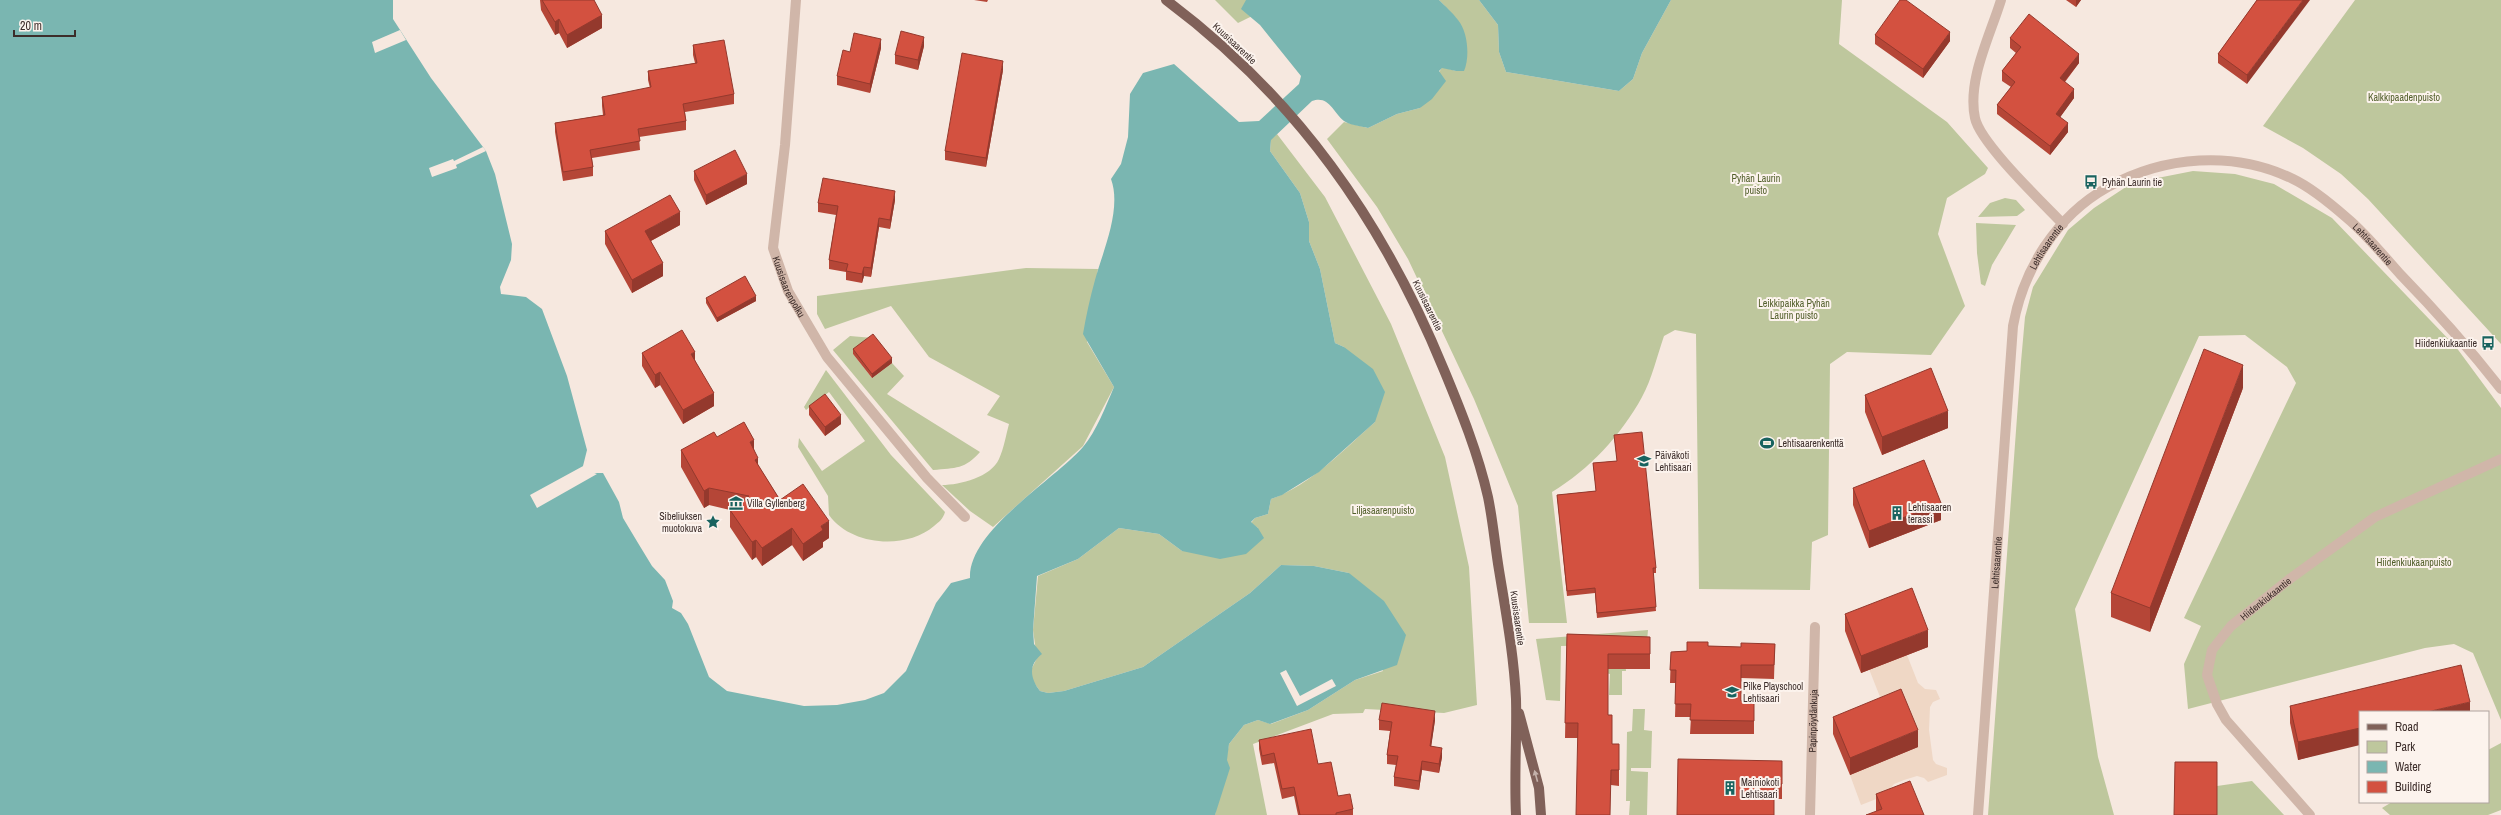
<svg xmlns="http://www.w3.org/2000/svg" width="2501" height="815" viewBox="0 0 2501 815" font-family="'Archivo Narrow',sans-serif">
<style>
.green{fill:#bec79d}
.plaza{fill:#efd7c5}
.water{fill:#7ab6b1}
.pier{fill:#f6e8df}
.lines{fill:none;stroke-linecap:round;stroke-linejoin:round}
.minor{stroke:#d0b6a9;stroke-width:10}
.major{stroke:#806159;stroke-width:10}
.wall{fill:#b54637}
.shaded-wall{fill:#94392d}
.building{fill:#d35140;stroke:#94392d}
.oneway{fill:#c4b1aa}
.labels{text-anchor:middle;stroke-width:4;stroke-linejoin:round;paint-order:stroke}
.street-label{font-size:10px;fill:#3c2d2a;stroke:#fcf3ed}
.park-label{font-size:10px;fill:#515e2a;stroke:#fcf3ed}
.poi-label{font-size:10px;fill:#3c2d2a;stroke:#fcf3ed;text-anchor:start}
</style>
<rect width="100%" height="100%" fill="#f6e8df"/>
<!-- green -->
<path class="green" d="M1215 0H1285L1238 23Z
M1439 0H1479L1498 25 1499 52 1506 72 1619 91 1633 79 1642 53 1671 0H1842L1839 44 1947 122 1988 168 1985 174 1947 198 1938 234 1965 306 1931 355 1847 352 1830 364 1828 535 1812 542 1810 590 1699 589 1696 334 1675 330 1664 336C1657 356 1652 379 1642 397 1622 434 1589 470 1552 492L1567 623H1529L1518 506 1474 399 1408 259 1377 207 1327 139 1344 122 1368 128 1397 114 1420 108 1442 67 1456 71C1467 30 1469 31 1439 0Z
M2355 0H2501V344L2368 199 2341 174 2303 148 2263 126Z
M1277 134 1325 197 1391 324 1445 457 1469 567 1477 705 1444 713 1365 709 1363 713 1333 714 1253 744 1267 815H1215L1229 744 1244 725 1258 720 1271 724 1308 710 1355 680 1383 671 1349 573 1314 566 1281 565 1250 593 1143 667 1064 691 1048 693 1040 691 1032 680 1031 670 1037 658 1033 630 1038 576 1078 559 1119 528 1159 534 1182 551 1258 528 1251 523 1255 518 1268 514 1271 499C1311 485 1343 450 1375 422L1344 347 1335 343 1320 269 1309 241V222L1300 193 1270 151 1271 139Z
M2193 171 2235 174 2274 184 2332 218 2456 347 2501 408V720L2473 653 2454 644 2425 648 2188 709 2184 664 2201 626 2184 618 2296 383 2287 367 2245 335 2199 336 2075 609 2098 757 2114 815H1988L2021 362 2025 317 2033 287 2068 230 2094 208 2132 183Z
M2005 198 2016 200 2025 210 2017 216 1978 217 1990 203Z
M1976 223 2016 225 1992 265 1985 286 1981 284 1977 253Z
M1026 268 1098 269 1087 342 1114 387 1083 446 993 527 970 511 942 485C960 485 991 477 999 459 1004 448 1006 435 1009 424L987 415 1000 396 929 357 891 306 825 329 817 314V296Z
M850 336 873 338 853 354 872 378 892 363 904 376 887 394 980 452C965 469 956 468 933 470L833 350Z
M826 370 891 455 945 512C943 519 939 522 934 526 906 550 851 546 829 515L828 496 798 447 799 438 822 471 865 441 829 392 806 410 804 407Z
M1648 630 1647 641 1625 659 1626 671H1622V695H1609L1610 674 1605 673 1604 645 1561 646 1560 701 1546 700 1536 639Z
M1633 709H1645L1644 730 1652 731 1651 768H1631V771L1648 772 1647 815H1629L1630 801H1626L1627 732 1632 731Z
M2501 743V810L2488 815H2390L2382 808 2392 802H2488V750Z
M2252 781 2284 815H2217V786Z"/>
<!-- plaza -->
<path class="plaza" d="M1907 655 1918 683 1925 689 1936 690 1940 699 1933 702 1930 707 1929 730 1933 760 1936 764 1947 768V775L1928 782 1924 778 1917 776 1904 780 1894 784 1884 796 1861 805 1850 775 1918 747 1886 712 1869 669Z"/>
<!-- water -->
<path class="water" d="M0 0H393V19L431 78 486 151 495 174 512 244 511 260 500 287 501 294 526 297 542 309 567 376 587 450 583 466 588 473H603L619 502 623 518 638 543 652 566 665 580 673 601 672 608 681 613 688 624 709 677 727 691 804 706 837 705 865 700 884 693 906 671 936 603 951 583 970 578C968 531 1053 481 1083 447 1097 430 1105 408 1114 387L1083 334C1086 316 1090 298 1095 280 1103 251 1122 209 1111 179L1121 164 1128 137 1130 94 1143 73 1174 64 1239 122 1259 121 1299 84 1301 76 1260 25 1241 9 1246 0H1439C1445 6 1453 13 1458 20 1468 32 1470 57 1464 71H1456L1442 68 1439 71 1446 81 1432 99 1420 108 1397 114 1368 128C1361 126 1349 125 1344 121 1333 112 1329 95 1312 101L1271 140 1270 151 1300 193 1309 222V241L1320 269 1335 343 1344 347 1373 369 1385 392 1375 422 1319 472 1282 495 1271 499 1268 514 1255 518 1251 522 1258 528 1264 538 1246 554 1220 559 1182 551 1159 534 1119 528 1078 559 1037 576 1033 630 1034 644 1042 654C1028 665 1030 678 1040 691L1048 693 1064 691 1143 667 1250 593 1281 565 1314 566 1349 573 1384 601 1406 635 1397 665 1355 680 1308 710 1270 724 1258 720 1244 725 1229 744 1227 760 1230 768 1215 815H0Z
M1479 0H1671L1642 53 1633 79 1619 91 1506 72 1499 52 1498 25Z"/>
<!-- pier -->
<path class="pier" d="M400 30 406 40 375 53 372 42Z
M483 147 486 151 456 165 457 168 432 177 429 168 453 159 454 161Z
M585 465 589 471 597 474 537 508 530 495Z
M1286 670 1300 696 1332 679 1336 686 1297 706 1280 673Z"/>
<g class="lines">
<!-- minor -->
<g class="minor">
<path id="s1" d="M796 0 785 145 773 248 788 291 827 357 927 478 965 517"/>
<path d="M2001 0C1990 36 1967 80 1975 118 1980 143 2043 203 2063 224"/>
<path id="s2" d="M1810 815 1815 627"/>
<path id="s3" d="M1978 815 2013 326C2023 270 2056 216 2108 187 2164 156 2234 150 2293 179 2312 188 2331 204 2347 218 2366 234 2383 255 2400 274 2436 311 2469 348 2501 389"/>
<path id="s4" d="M2310 815 2226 720 2217 704 2207 675 2212 650 2231 626 2291 578 2375 517 2501 459"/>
</g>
<!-- major -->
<path class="major" d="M1166 0C1296 97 1383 221 1444 370 1461 411 1478 453 1488 497 1493 521 1495 546 1499 570 1506 613 1514 656 1516 699 1517 738 1514 776 1516 815
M1519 713 1539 788 1541 815"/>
</g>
<!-- wall -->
<path class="wall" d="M540 0H594L602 28 567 48 559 33 555 35 541 10Z
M974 0H988L987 2Z
M2066 0H2081L2076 7Z
M2257 0 2247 84 2218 63V54Z
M1875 35 1950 41 1923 78 1875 44Z
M2010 38 2079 63 2065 82 2074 98 2060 117 2068 132 2050 155 1997 114V105L2011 87 2002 81V71L2016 53 2010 48Z
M693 45 734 94V104L685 112 686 121V130L639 137 640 150 592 158 593 167V176L563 181 555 132V123L603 115 602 106V97L650 88 648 80V71L695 63 693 55Z
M924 46 918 70 895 64V55Z
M881 48 870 93 837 85V76L850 52Z
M1003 70 986 167 945 160V151Z
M694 171 747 184 706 205 694 180Z
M895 200 890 229 879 227 871 277 864 276 862 283 846 280V272L829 269V260L836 215 818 212V203Z
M680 225 651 241 663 276 632 293 605 244V231Z
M706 298 756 301 717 322 706 303Z
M853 349 892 363 872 378 853 354Z
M642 353 695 360 714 406 683 424 660 385 655 388 642 366Z
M2243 388 2150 632 2111 617V593Z
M1865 395 1948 428 1882 455 1865 412Z
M809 406 841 424 825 436 809 415Z
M1614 435 1656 568V573H1653L1656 611 1597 618 1595 593 1567 596 1557 495 1596 491 1593 463 1617 461Z
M717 437 754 449 758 465 780 500 829 538 823 542V547L803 561 792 545 762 566 756 557 752 560 730 527V510L709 505 704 508 681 467V450Z
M1853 488 1941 520 1869 548 1853 505Z
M1845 614 1928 647 1861 673 1845 631Z
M1567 634 1650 637V669H1608V715L1612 744H1619V786L1611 785 1578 738H1565Z
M1775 644 1774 679 1741 678V701H1754V734H1690L1691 717H1675L1676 683H1670L1671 652 1687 651 1708 646 1741 647Z
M2290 706 2470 712 2298 760 2290 723Z
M1833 717 1918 747 1850 775 1833 734Z
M1379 720H1435L1431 746 1442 757 1439 773 1422 770 1419 790 1394 786V777L1396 765 1387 764V755L1390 731 1379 730Z
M1259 740 1318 764 1338 796 1353 809V815H1298L1294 796 1282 799 1274 763 1262 765 1259 749Z
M1782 761V799H1774L1677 815Z
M1876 794 1924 815 1876 811Z"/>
<!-- shaded-wall -->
<path class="shaded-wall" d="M2076 0H2081L2076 7Z
M2303 0H2310L2247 84V75Z
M602 15V28L567 48V35Z
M559 19V33L555 35V22Z
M1950 32V41L1923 78V69Z
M924 37V46L918 70V60Z
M881 39V48L870 93V84Z
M2079 54V63L2060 87V78Z
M1003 61V70L986 167V158Z
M2074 89V98L2056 123V114Z
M2068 123V132L2050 155V146Z
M747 174V184L706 205V195Z
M895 191V200L890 229V220Z
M680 212V225L645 244V231Z
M879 218V227L871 277V268Z
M663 263V276L632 293V280Z
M864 267V276L862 283V274Z
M756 296V301L717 322V318Z
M695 352V366L691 354Z
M892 358V363L872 378V374Z
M2243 365V388L2150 632V608Z
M660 372V385L655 388V375Z
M714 393V406L683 424V410Z
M1948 411V428L1882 455V437Z
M841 415V424L825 436V427Z
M754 440V457L750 442Z
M758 458V475L755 460Z
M709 488V505L704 508V491Z
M1941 503V520L1869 548V531Z
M829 521V538L823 542V547L803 561V544L821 526Z
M792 528V545L762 566V548Z
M756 540V557L752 560V542Z
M1928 630V647L1861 673V656Z
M2470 702V712H2427Z
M1435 711V720L1430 755V746Z
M2360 728V745L2298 760V742Z
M1918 730V747L1850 775V758Z
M1442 748V757L1439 773V764Z
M1422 761V770L1419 790V781Z"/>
<!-- building -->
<path class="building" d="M542 0H594L602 15 567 35 559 19 555 22Z
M1900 0H1906L1950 32 1923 69 1875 35Z
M2257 0H2303L2247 75 2218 54Z
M2029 14 2079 54 2060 78 2074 89 2056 114 2068 123 2050 146 1997 105 2015 82 2002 71 2021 47 2010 38Z
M901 31 924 37 918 60 895 55Z
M854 33 881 39 870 84 837 76 843 50 850 52Z
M724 40 734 94 683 104 686 121 638 129 640 141 590 150 593 167 563 172 555 123 605 115 602 97 651 87 648 71 697 63 693 45Z
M962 53 1003 61 986 158 945 151Z
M735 150 747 174 706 195 694 171Z
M823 178 895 191 890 220 879 218 871 268 864 267 862 274 846 271 848 264 829 260 838 206 818 203Z
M670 195 680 212 645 231 663 263 632 280 605 231Z
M745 276 756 296 717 318 706 298Z
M682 330 695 352 691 354 714 393 683 410 660 372 655 375 642 353Z
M873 334 892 358 872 374 853 349Z
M2204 349 2243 365 2150 608 2111 593Z
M1931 368 1948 411 1882 437 1865 395Z
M825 394 841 415 825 427 809 406Z
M744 422 754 440 750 442 758 458 755 460 780 500 803 484 829 521 821 526 823 530 803 544 792 528 762 548 756 540 752 542 730 510 749 496 709 488 704 491 681 450 714 432 717 437Z
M1642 432 1656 568H1653L1656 607 1597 613 1595 588 1567 591 1557 495 1596 491 1593 463 1617 461 1614 435Z
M1924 460 1941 503 1869 531 1853 488Z
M1912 588 1928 630 1861 656 1845 614Z
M1567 634 1650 637V654H1608V715H1612V744H1619V770H1611L1610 815H1576L1578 723H1565Z
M1687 642H1708V646L1741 647V643L1775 644 1774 665H1741V701H1754V721L1690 720 1691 704H1675L1676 670H1670L1671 652 1687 651Z
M2461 665 2470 702 2427 712H2360V728L2298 742 2290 706Z
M1901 689 1918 730 1850 758 1833 717Z
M1382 703 1435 711 1430 746 1442 748 1439 764 1422 761 1419 781 1394 777 1398 756 1387 755 1392 722 1379 720Z
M1311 729 1318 764 1331 762 1338 796 1350 794 1353 809 1336 813V815H1300L1294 787 1282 789 1274 753 1262 756 1259 740Z
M1678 759 1782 761V784H1774V815H1677Z
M2175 762H2217V815H2174Z
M1910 781 1924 815H1866L1882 809 1876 794Z"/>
<!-- one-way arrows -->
<defs><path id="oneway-solid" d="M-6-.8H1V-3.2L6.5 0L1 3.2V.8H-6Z"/></defs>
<use class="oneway" href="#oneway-solid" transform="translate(1536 776) rotate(-105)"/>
<!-- icons -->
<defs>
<symbol id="bus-bare" viewBox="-9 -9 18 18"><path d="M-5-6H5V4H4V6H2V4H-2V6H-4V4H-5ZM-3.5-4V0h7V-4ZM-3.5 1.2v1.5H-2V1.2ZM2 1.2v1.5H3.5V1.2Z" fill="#19635f" stroke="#fcf3ed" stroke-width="2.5" paint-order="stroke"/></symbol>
<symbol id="stadium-bare" viewBox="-9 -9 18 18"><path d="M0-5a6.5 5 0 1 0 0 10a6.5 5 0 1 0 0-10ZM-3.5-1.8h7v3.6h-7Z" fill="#19635f" stroke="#fcf3ed" stroke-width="2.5" paint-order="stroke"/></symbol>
<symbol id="school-bare" viewBox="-9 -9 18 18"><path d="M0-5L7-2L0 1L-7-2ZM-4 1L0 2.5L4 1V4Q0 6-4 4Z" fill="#19635f" stroke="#fcf3ed" stroke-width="2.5" paint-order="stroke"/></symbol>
<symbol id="museum-bare" viewBox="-9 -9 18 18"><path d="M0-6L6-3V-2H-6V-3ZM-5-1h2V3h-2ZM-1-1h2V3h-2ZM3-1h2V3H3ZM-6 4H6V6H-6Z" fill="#19635f" stroke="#fcf3ed" stroke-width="2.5" paint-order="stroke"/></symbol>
<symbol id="building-bare" viewBox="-9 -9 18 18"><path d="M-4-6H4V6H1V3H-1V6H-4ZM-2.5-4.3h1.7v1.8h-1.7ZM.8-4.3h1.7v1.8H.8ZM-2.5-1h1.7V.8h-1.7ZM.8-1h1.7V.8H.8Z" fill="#19635f" stroke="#fcf3ed" stroke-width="2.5" paint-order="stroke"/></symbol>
<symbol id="sight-bare" viewBox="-9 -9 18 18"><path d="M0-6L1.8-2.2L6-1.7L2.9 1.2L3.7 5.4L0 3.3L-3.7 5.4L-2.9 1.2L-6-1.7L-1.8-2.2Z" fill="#19635f" stroke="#fcf3ed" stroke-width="2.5" paint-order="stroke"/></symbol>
</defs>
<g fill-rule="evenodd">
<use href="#bus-bare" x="2081" y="172" width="20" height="20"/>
<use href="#bus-bare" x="2478" y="333" width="20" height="20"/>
<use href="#stadium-bare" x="1757" y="433" width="20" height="20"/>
<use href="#school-bare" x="1634" y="451" width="20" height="20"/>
<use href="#museum-bare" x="726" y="493" width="20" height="20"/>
<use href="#building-bare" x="1887" y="503" width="20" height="20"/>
<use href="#sight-bare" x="703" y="512" width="20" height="20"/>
<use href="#school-bare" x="1722" y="682" width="20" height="20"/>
<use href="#building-bare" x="1720" y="778" width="20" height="20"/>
</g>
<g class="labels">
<!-- street labels -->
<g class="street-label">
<text transform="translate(1235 43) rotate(43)" y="4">Kuusisaarentie</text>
<text dy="4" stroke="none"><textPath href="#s3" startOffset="960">Lehtisaarentie</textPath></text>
<text dy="4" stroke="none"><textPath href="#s3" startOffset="577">Lehtisaarentie</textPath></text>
<text dy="4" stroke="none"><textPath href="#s1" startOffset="291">Kuusisaarenpolku</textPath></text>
<text transform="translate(1428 305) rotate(64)" y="4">Kuusisaarentie</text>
<text dy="4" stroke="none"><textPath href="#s3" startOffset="253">Lehtisaarentie</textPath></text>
<text dy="4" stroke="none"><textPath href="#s4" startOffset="276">Hiidenkiukaantie</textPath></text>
<text transform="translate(1518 618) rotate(82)" y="4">Kuusisaarentie</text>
<text dy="4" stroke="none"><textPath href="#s2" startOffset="94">Papinpöydänkuja</textPath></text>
</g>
<!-- park labels -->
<g class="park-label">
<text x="2404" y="101">Kalkkipaadenpuisto</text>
<text x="1756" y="182">Pyhän Laurin<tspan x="1756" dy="12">puisto</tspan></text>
<text x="1794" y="307">Leikkipaikka Pyhän<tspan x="1794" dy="12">Laurin puisto</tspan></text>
<text x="1383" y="514">Liljasaarenpuisto</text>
<text x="2414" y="566">Hiidenkiukaanpuisto</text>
</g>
<!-- poi labels -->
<g class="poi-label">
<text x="2102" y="186">Pyhän Laurin tie</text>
<text x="2477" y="347" text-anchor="end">Hiidenkiukaantie</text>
<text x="1778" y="447">Lehtisaarenkenttä</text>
<text x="1655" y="459">Päiväkoti<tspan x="1655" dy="12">Lehtisaari</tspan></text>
<text x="747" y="507">Villa Gyllenberg</text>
<text x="1908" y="511">Lehtisaaren<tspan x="1908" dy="12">terassi</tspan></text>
<text x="702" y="520" text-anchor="end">Sibeliuksen<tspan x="702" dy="12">muotokuva</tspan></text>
<text x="1743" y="690">Pilke Playschool<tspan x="1743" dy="12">Lehtisaari</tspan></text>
<text x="1741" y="786">Mainiokoti<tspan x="1741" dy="12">Lehtisaari</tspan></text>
</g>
</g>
<!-- legend -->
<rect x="2359" y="711" width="130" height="92" fill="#fcf3ed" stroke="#afa49f"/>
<rect x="2367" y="724" width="20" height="6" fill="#806159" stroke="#afa49f"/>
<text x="2395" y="731" font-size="12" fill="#3c2d2a">Road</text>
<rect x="2367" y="741" width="20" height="12" fill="#bec79d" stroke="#afa49f"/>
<text x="2395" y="751" font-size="12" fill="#3c2d2a">Park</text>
<rect x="2367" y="761" width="20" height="12" fill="#7ab6b1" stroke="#afa49f"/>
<text x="2395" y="771" font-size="12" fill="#3c2d2a">Water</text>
<rect x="2367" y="781" width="20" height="12" fill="#d35140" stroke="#afa49f"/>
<text x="2395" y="791" font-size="12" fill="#3c2d2a">Building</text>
<!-- scale -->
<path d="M14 30v6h61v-6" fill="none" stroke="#3c2d2a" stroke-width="2"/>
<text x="20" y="30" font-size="12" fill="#3c2d2a" stroke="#fcf3ed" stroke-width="3" paint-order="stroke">20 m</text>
</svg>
